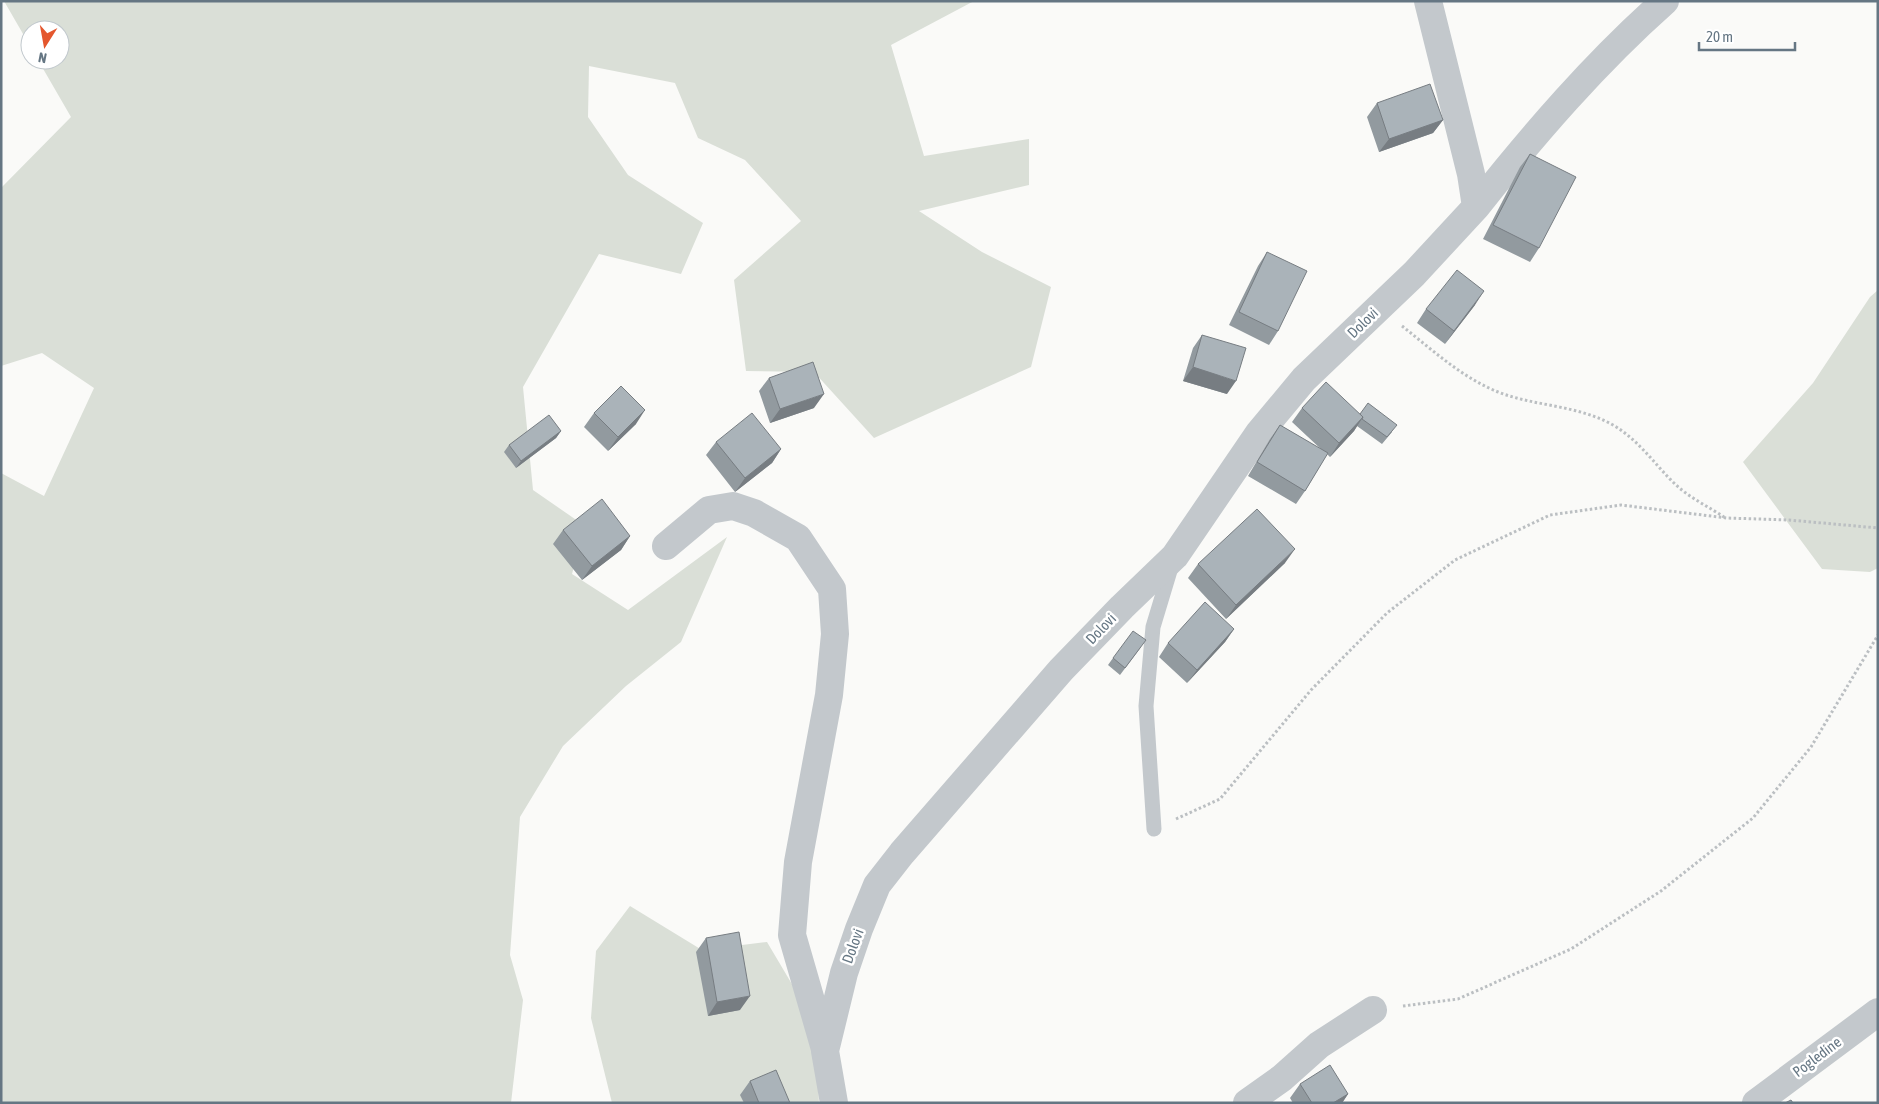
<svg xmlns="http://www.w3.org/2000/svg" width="1879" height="1104" viewBox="0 0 1879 1104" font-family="'Asap Condensed',sans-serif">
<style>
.green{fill:#dadfd7}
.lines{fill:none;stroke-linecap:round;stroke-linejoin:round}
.path{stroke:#bbbfc2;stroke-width:3;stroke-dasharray:2.5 2.5;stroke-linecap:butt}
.lane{stroke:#c3c8cc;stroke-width:15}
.street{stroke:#c3c8cc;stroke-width:28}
.wall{fill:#929a9f}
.shaded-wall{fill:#777d82}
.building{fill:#aab3b9;stroke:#777d82}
.labels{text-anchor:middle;stroke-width:5;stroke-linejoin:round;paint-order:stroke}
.street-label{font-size:15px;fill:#657683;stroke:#fff}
</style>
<rect width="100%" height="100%" fill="#fafaf8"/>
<!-- green -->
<path class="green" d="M4 1H974L891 45 924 156 1029 139V185L919 211 982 252 1051 287 1031 367 874 438 814 372 746 371 734 280 801 221 745 160 698 138 675 83 589 66 588 117 628 175 703 223 681 274 599 254 523 387 533 490 585 526 572 574 628 610 727 537 681 642 626 686 563 746 520 817 510 955 523 1000 511 1103H1V473L44 496 94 388 42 353 1 366V188L71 117 38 60H60V30H30V46Z
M1878 290V568L1870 572 1822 569 1743 462 1813 383 1870 297Z
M630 906 702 950 767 942 815 1023 819 1103H612L591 1018 596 951Z"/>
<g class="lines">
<!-- path -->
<path class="path" d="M1402 326C1430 348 1457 373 1489 388 1528 407 1574 403 1613 425 1639 440 1655 465 1676 485 1690 498 1709 507 1724 517
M1176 819 1220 799 1311 690 1387 613 1455 560 1550 515 1621 505 1727 518 1789 520 1878 528
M1403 1006 1458 999 1571 949 1661 891 1753 818 1811 747 1878 635"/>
<!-- lane -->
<path class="lane" d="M1154 829 1146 706 1153 627 1172 564"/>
<!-- street -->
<path class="street" d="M1476 207C1534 134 1595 63 1665 1
M666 546 709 510 733 506 754 513 798 538 832 589 835 634 829 695 798 862 792 935 825 1049
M834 1103 825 1051 844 973 859 929 877 885 902 853 1061 670 1122 607 1175 556 1259 433 1304 379 1414 274 1476 207 1471 174 1428 1
M1247 1103 1282 1078 1319 1045 1373 1010
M1756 1103 1878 1012"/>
</g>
<!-- wall -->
<path class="wall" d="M1377 103 1443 120 1433 133 1379 152 1367 117Z
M1530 154 1539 248 1530 262 1483 239 1520 167Z
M1267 252 1278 331 1269 345 1229 325 1258 266Z
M1475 305 1445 344 1417 323 1426 309Z
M1202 335 1227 394 1183 381 1193 348Z
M769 378 814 408 770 423 759 391Z
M1302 408 1360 414 1392 432 1382 444 1357 426 1354 431 1330 457 1327 454 1305 491 1296 504 1248 476 1270 439 1280 425 1323 451 1292 422Z
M594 413 636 424 608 451 584 427Z
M561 431 556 438 516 468 504 452 509 445Z
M716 442 781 449 772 463 735 492 706 455Z
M563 530 630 536 621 550 582 580 553 544Z
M1285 563 1226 619 1188 578 1198 564Z
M1234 629 1225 642 1187 683 1159 657 1168 643Z
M1141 647 1120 675 1108 665 1113 658Z
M706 938 740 1010 708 1016 696 952Z
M750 1081 790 1103H744L740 1095Z
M1300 1084 1348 1094 1342 1103H1293L1290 1098Z"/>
<!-- shaded-wall -->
<path class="shaded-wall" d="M1443 120 1433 133 1379 152 1389 139Z
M1484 291 1475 305 1445 344 1454 331Z
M1193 367 1236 381 1227 394 1183 381Z
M824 394 814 408 770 423 780 409Z
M645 410 636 424 608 451 618 437Z
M1363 417 1354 431 1330 457 1339 443Z
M561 431 556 438 516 468 521 461Z
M781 449 772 463 735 492 745 478Z
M630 536 621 550 582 580 592 566Z
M1295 549 1285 563 1226 619 1236 605Z
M1234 629 1225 642 1187 683 1197 670Z
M750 996 740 1010 708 1016 717 1002Z
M1348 1094 1342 1103H1333Z"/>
<!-- building -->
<path class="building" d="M1430 84 1443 120 1389 139 1377 103Z
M1530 154 1576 177 1539 248 1493 225Z
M1267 252 1307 271 1278 331 1239 312Z
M1457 270 1484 291 1454 331 1426 309Z
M1202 335 1246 348 1236 381 1193 367Z
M813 362 824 394 780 409 769 378Z
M1326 382 1363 417 1339 443 1302 408Z
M621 386 645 410 618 437 594 413Z
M1368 403 1397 425 1387 437 1362 419 1363 417 1360 414Z
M752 413 781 449 745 478 716 442Z
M549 415 561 431 521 461 509 445Z
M1280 425 1328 453 1305 491 1257 462Z
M602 499 630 536 592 566 563 530Z
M1257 509 1295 549 1236 605 1198 564Z
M1205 602 1234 629 1197 670 1168 643Z
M1133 631 1146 640 1125 668 1113 658Z
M739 932 750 996 717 1002 706 938Z
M1330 1065 1348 1094 1333 1103H1312L1300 1084Z
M776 1070 790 1103H759L750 1081Z
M1791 1100 1793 1103H1785Z"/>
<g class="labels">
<!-- street labels -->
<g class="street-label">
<text transform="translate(1363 323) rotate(-44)" y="5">Dolovi</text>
<text transform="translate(1101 629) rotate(-46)" y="5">Dolovi</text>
<text transform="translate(853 946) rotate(-70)" y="5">Dolovi</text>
<text transform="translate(1817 1057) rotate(-37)" y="5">Pogledine</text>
</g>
</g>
<!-- border -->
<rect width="1879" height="1104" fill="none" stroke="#657683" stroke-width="5"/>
<!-- north arrow -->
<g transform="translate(45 45) rotate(191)"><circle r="24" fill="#ffffff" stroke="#c1c8cd"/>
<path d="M0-4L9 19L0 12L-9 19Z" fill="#e4572e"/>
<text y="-8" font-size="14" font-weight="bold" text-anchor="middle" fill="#657683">N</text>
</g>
<!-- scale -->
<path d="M1699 42v8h96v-8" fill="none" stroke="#657683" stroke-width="2.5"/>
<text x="1706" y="42" font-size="15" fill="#657683" stroke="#ffffff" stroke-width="4" paint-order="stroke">20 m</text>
</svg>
